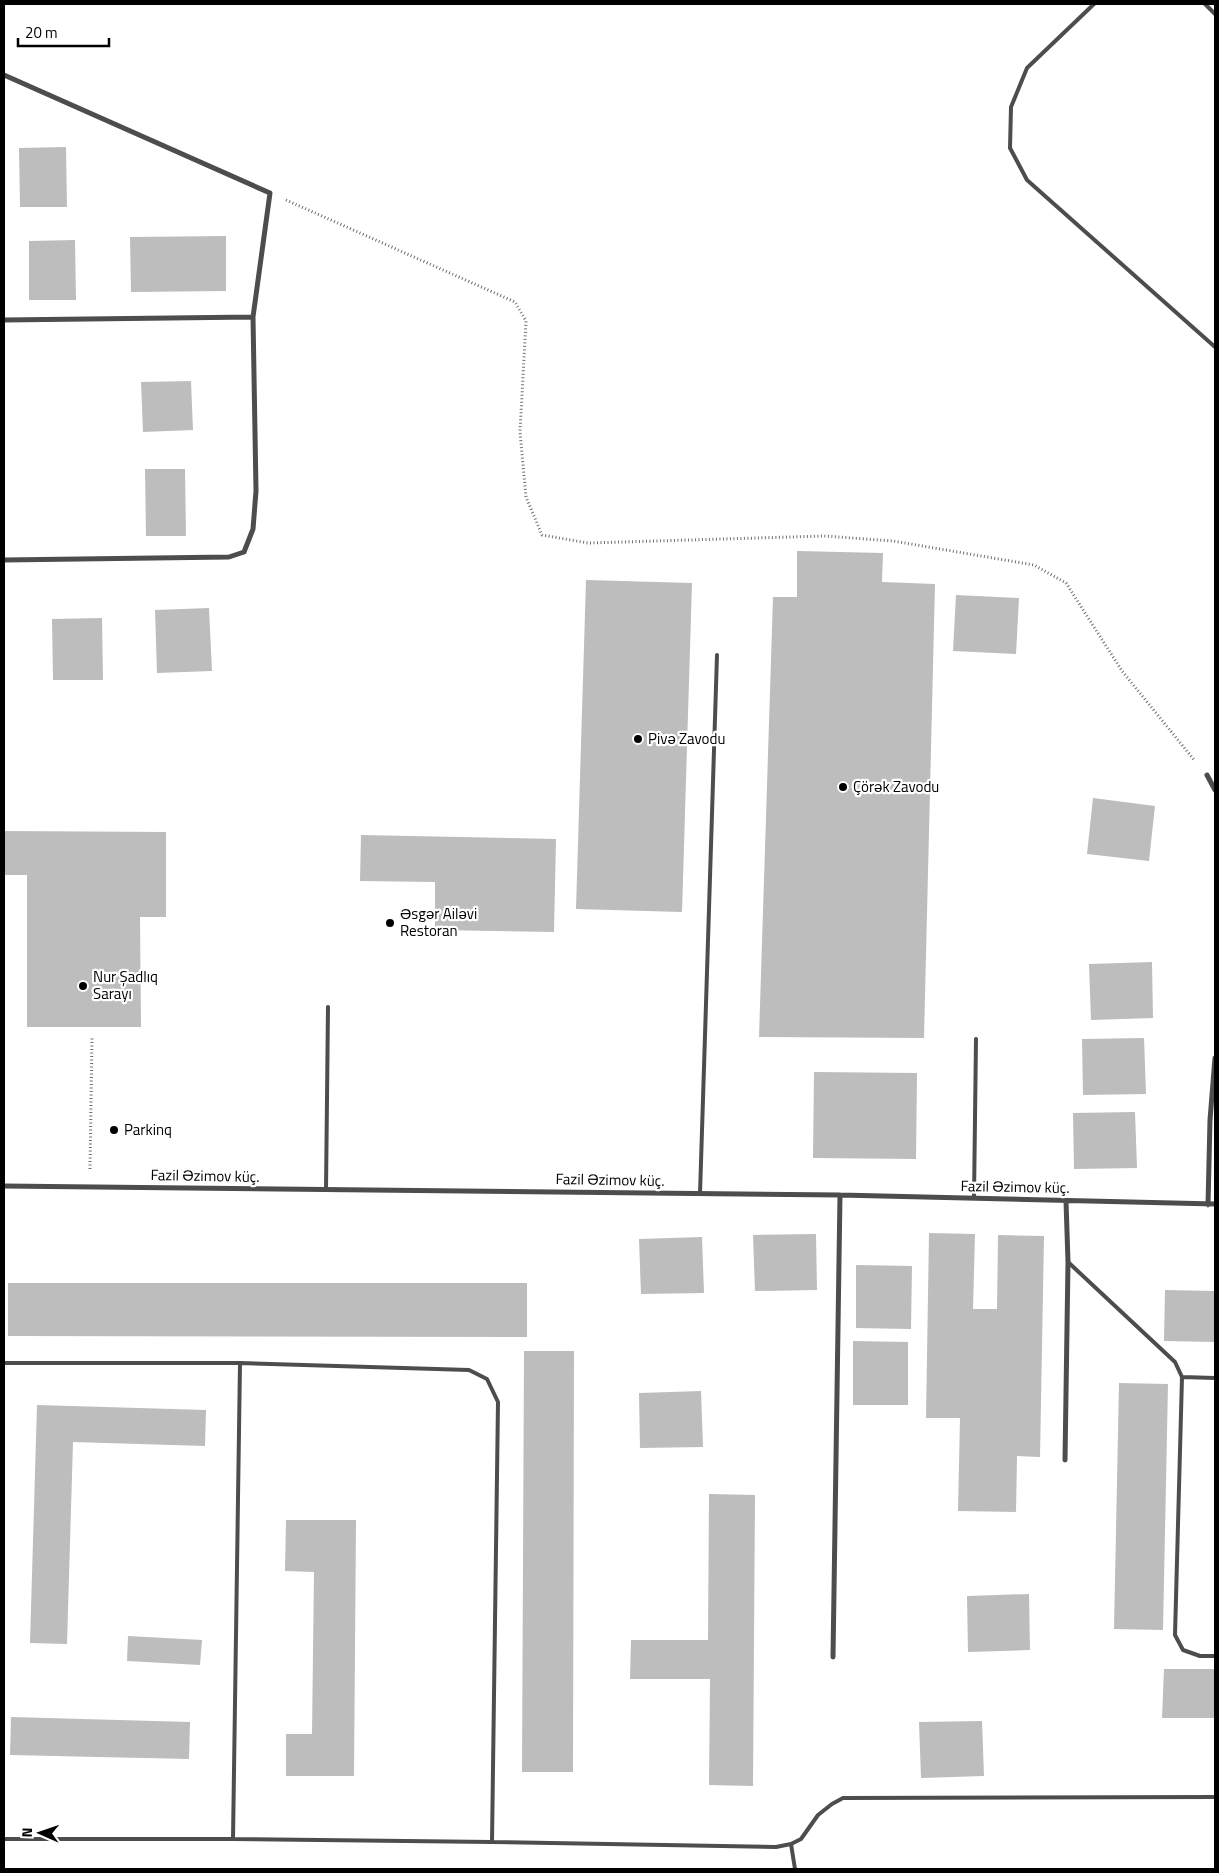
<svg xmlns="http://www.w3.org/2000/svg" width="1219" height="1873" viewBox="0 0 1219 1873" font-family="'Titillium Web',sans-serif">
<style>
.building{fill:#bdbdbd}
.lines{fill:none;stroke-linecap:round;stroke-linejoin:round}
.path{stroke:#6f6f6f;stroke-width:3;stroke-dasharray:1 2.5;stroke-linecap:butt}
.service{stroke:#4d4d4d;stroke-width:4}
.minor{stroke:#4d4d4d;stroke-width:5}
.poi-dot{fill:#000;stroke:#fff;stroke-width:2}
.labels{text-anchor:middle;stroke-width:4.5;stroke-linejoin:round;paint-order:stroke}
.poi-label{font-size:15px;fill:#000;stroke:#fff;text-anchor:start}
.street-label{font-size:15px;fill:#000;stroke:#fff}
</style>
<rect width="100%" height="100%" fill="#fff"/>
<!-- building -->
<path class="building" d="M66 147 67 207H20L19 148Z
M226 236V291L131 292 130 237Z
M75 240 76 300H29V241Z
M191 381 193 430 143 432 141 382Z
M145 469H185L186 536H146Z
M797 551 883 553 882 582 935 584 924 1038 759 1037 773 597H797Z
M586 580 692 583 682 912 576 909Z
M956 595 1019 598 1016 654 953 651Z
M209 608 212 671 157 673 155 610Z
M102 618 103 680H53L52 619Z
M1093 798 1155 806 1149 861 1087 854Z
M4 831 166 832V917H140L141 1027H27V875H4Z
M361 835 556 839 554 932 435 930V882L360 881Z
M1152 962 1153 1018 1091 1020 1089 964Z
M1144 1038 1146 1094 1083 1095 1082 1039Z
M814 1072 917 1073 916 1159 813 1158Z
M1135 1112 1137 1168 1074 1169 1073 1113Z
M929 1233 975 1234 973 1309H997L998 1235 1044 1236 1040 1457 1017 1456 1016 1512 958 1511 960 1418H926Z
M816 1234 817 1290 755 1291 753 1235Z
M702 1237 704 1293 641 1294 639 1239Z
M856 1265 912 1266 911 1329 856 1328Z
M8 1283H527V1337L8 1336Z
M1165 1290 1215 1291V1342L1164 1341Z
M853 1341 908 1342V1405H853Z
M524 1351H574L573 1772H522Z
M1119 1383 1168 1384 1163 1630 1114 1629Z
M701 1391 703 1447 640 1448 639 1393Z
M37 1405 206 1410 205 1446 73 1442 67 1644 30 1643Z
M709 1494 755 1495 753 1786 709 1785 710 1679H630L631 1640H708Z
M286 1520H356L354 1776H286V1734H312L314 1572 285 1571Z
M1029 1594 1030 1650 968 1652 967 1596Z
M128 1636 202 1640 200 1665 127 1661Z
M1164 1669H1215V1718H1162Z
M11 1717 190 1722 189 1759 10 1755Z
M982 1721 984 1776 921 1778 919 1722Z"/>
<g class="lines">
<!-- path -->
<path class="path" d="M286 200 515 302 526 321 520 432 526 497 542 535 588 543 824 536 893 541 1034 565 1066 583 1122 671 1195 761
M90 1169 92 1037"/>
<!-- service -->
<path class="service" d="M1094 4 1027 68 1011 107 1010 148 1027 180 1215 347
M1205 4 1215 14
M326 1190 328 1007
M700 1194 717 655
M974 1198 976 1039
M1068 1262 1175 1362 1182 1377 1175 1635 1183 1650 1200 1656H1215
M4 1363H240L469 1370 487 1379 498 1402 492 1842 776 1847 791 1844 801 1839 818 1815 832 1804 843 1798 1215 1797
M1182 1377 1215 1378
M4 1839H233L492 1842
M233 1839 240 1363
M791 1844 795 1869"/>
<!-- minor -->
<path class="minor" d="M4 75 270 193 253 317 256 491 253 529 244 552 229 557 4 560
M4 320 253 317
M1207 775 1215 790
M4 1186 840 1195 1215 1204
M1208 1205 1210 1120 1215 1058
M1065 1460 1068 1262 1066 1201
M833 1657 840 1195"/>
</g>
<!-- markers -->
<g class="poi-dot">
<circle cx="638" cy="739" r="5"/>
<circle cx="843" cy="787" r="5"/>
<circle cx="390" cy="923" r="5"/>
<circle cx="83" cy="986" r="5"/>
<circle cx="114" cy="1130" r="5"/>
</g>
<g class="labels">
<!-- poi labels -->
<g class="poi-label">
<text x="648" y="744">Pivə Zavodu</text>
<text x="853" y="792">Çörək Zavodu</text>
<text x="400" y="919">Əsgər Ailəvi<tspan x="400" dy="17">Restoran</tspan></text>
<text x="93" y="982">Nur Şadlıq<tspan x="93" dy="17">Sarayı</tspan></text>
<text x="124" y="1135">Parkinq</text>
</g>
<!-- street labels -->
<g class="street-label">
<text transform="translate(205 1176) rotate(1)" y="5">Fazil Əzimov küç.</text>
<text transform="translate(610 1180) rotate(1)" y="5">Fazil Əzimov küç.</text>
<text transform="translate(1015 1187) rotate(1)" y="5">Fazil Əzimov küç.</text>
</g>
</g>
<!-- border -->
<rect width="1219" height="1873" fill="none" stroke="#000000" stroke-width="10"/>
<!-- north arrow -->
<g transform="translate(40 1833) rotate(272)" stroke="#ffffff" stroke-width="4" paint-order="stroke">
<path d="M0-4L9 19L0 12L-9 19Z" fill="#000000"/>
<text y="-8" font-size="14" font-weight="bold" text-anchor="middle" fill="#000000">N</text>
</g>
<!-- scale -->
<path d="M18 38v8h91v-8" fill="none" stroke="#000000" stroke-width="2.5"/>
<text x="25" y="38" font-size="15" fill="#000000" stroke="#ffffff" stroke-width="4" paint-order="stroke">20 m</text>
</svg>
